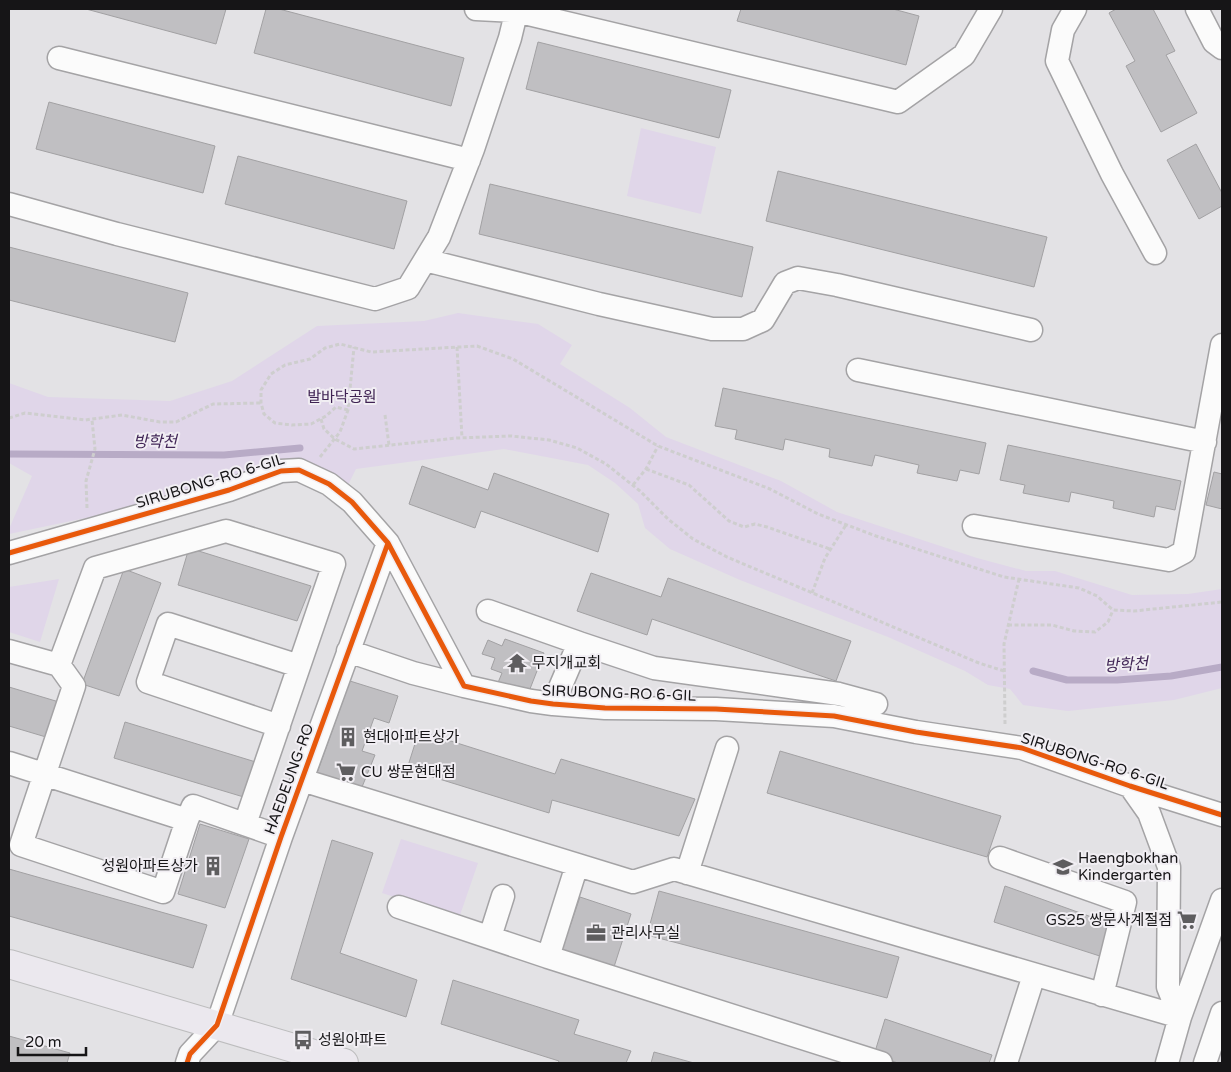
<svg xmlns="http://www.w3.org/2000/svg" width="1231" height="1072" viewBox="0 0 1231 1072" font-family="'Varela Round','Noto Sans KR',sans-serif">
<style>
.green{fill:#e0d6e9}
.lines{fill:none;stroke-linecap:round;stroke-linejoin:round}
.stream{stroke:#b8abc6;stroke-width:7}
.building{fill:#c0bfc2;stroke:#a2a1a3}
.minor-casing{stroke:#a4a3a5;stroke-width:25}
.major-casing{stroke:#bdbdbe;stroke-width:30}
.path{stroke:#cecece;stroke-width:3;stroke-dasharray:4 2.5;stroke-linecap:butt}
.minor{stroke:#fbfbfb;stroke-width:22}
.major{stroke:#ebe8ee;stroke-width:28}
.cycleway-casing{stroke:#f1eef3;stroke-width:8}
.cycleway{stroke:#e8590c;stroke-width:5}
.labels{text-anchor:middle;stroke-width:4;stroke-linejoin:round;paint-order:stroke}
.park-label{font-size:15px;fill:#3f2353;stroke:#f1eef3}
.street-label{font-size:15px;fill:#161517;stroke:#f1eef3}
.poi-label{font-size:15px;fill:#161517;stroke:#f1eef3;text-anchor:start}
.water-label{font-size:16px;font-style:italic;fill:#422757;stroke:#f1eef3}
</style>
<rect width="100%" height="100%" fill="#e3e2e5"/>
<!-- green -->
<path class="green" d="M641 128 716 147 701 214 627 196Z
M458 313 538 324 572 345 560 364 630 408 666 437 781 481 837 512 977 558 1026 571H1055L1132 595 1188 594 1222 589V688L1174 700 1068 711 1023 705 1010 689 988 685 965 671 888 637 740 580 670 549 645 528 638 504 615 483 588 465 504 449 356 469 348 485 301 459 272 466 119 511 9 534V529L32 476 9 463V383L48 397 170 401 232 381 317 326 424 321Z
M59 579 40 642 9 632V587Z
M401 839 478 863 459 918 382 893Z"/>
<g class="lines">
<!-- stream -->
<path class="stream" d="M9 454 224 455 300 448
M1033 671 1067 680H1117L1171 676 1222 667"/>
</g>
<!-- building -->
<path class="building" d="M86 9H226L216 44Z
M266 9H279L464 58 451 106 254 53Z
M741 9H893L919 16 906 65 737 21Z
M1116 9H1153L1175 51 1166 55 1197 113 1161 132 1126 66 1135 61 1109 13Z
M538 42 731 90 719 138 526 89Z
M49 102 215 146 203 193 36 149Z
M1196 144 1222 193V206L1199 219 1167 160Z
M238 156 407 201 394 249 225 204Z
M778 171 1047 237 1034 287 766 221Z
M490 184 753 247 742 297 479 234Z
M9 247 188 293 175 342 9 300Z
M723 388 986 443 979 474 960 470 957 481 917 473 919 465 875 455 872 466 829 457 830 449 785 439 783 450 735 439 737 430 715 426Z
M1008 445 1181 481 1175 510 1156 506 1154 517 1113 508 1114 501 1071 492 1069 502 1023 493 1025 485 1000 480Z
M422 466 488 490 494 473 609 514 598 552 481 511 475 528 409 504Z
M1214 472 1222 474V509L1206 505Z
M189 548 311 586 297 621 178 585Z
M124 569 161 583 119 696 82 684Z
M591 573 661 597 668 578 851 641 836 681 652 619 647 635 577 611Z
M505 639 544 653 528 694 497 685 502 673 491 669 495 658 482 654 488 640 502 646Z
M350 681 398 696 389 723 374 718 362 751 375 755 362 787 317 773Z
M9 687 59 702 46 737 9 726Z
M125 722 259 763 247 798 114 758Z
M419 731 555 774 561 759 695 799 679 836 552 800 549 813 407 769Z
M780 751 1001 816 987 857 767 793Z
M200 824 249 839 225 908 178 894Z
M332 840 373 853 340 953 417 980 406 1017 291 979Z
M9 869 207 925 193 968 9 916Z
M1005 886 1111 924 1106 958 994 922Z
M659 891 899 957 887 998 647 935Z
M580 897 631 914 613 970 561 952Z
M453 980 579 1020 574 1034 631 1051 626 1063H558L559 1061 441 1024Z
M885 1019 992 1055 989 1063H898L874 1055Z
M9 1036 70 1053 67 1063H9Z
M654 1052 694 1063H651Z"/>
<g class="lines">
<defs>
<path id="minor" d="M476 9 516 11 898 102 964 55 991 9
M1075 9 1063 30 1057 61 1112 174 1155 253
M1197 9 1214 42 1222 48
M59 58 469 160
M9 204 117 234 375 299 408 288 439 237 473 149 510 38 517 9
M425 260 599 304 712 329H743L763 320 785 283 798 278 837 285 1031 330
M858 370 1205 442
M974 526 1169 560 1184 552 1222 345
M9 553 229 490 281 471 299 470 329 484 352 502 388 543 464 686 531 701 553 704 605 708 716 709 834 716 916 732 1022 748 1130 786 1222 815
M488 611 579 643
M9 651 59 665
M348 651 413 673 464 686
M553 704 579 643 654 668 839 694 876 704
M279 726 148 682 168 624 299 666
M9 763 187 820 193 806 281 837
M302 780 633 882 674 869 1180 1017
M1130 786 1149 813 1169 867 1168 987 1180 1017
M187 820 163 892 21 845 74 686 59 665 95 568 226 531 334 564 245 824
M1000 858 1125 902 1102 995
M687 873 727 748
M399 907 548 957 577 865
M490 937 503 896
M548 957 881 1063
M187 1063 190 1054 217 1025 281 837 388 543
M1006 1063 1034 975
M1167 1063 1180 1017 1222 900
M1205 1063 1222 1013"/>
<path id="major" d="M9 964 344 1063"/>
</defs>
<!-- minor casing -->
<use href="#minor" class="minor-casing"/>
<!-- major casing -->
<use href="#major" class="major-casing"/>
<!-- path -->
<path class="path" d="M457 347 462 438
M348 410 336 407 326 416 311 424 292 425 275 423 264 414 261 403V390L271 374 285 365 310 359 325 348 340 344 371 352 477 346 513 359 658 446 770 489 818 514 876 536 1004 577 1079 588 1097 596 1113 610 1134 611 1222 602
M385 415 389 445
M9 418 25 413 85 420 122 415 160 422H176L213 404 261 403
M321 419 324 429 335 439 354 449 457 438 511 436 549 440 577 448 606 464 640 491 668 519 693 539 727 557 979 663 1004 671
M320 457 340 432 348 410 354 347
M646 469 689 485 729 521 744 527 755 524 767 527 830 549
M633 485 646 469 658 446
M87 508 86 481 95 449 92 420
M812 593 825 558 846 525
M1008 625H1052L1074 631 1095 632 1108 622 1113 610
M1005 724 1004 644 1019 579"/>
<!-- minor -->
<use href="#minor" class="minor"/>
<!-- major -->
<use href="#major" class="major"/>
<defs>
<path id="cycleway" d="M9 553 229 490 281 471 299 470 329 484 352 502 388 543 464 686 531 701 553 704 605 708 716 709 834 716 916 732 1022 748 1130 786 1222 815
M187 1063 190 1054 217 1025 281 837 388 543"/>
</defs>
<!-- cycleway casing -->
<use href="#cycleway" class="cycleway-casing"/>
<!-- cycleway -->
<use href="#cycleway" class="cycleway"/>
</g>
<!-- icons -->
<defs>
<symbol id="temple-bare" viewBox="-9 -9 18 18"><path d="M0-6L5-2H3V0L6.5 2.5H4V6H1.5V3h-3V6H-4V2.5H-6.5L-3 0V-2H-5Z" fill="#5e5d5f" stroke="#f1eef3" stroke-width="2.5" paint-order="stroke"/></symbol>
<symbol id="building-bare" viewBox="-9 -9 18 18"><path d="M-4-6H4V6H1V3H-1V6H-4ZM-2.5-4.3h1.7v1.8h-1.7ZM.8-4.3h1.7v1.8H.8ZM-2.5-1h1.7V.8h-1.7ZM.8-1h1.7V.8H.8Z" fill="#5e5d5f" stroke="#f1eef3" stroke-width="2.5" paint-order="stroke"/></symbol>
<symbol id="supermarket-bare" viewBox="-9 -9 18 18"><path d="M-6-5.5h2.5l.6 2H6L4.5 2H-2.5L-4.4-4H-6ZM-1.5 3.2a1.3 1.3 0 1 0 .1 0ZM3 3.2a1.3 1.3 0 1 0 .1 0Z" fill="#5e5d5f" stroke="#f1eef3" stroke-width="2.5" paint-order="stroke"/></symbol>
<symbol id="school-bare" viewBox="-9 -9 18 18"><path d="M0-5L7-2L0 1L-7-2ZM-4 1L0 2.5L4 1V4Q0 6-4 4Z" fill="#5e5d5f" stroke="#f1eef3" stroke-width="2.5" paint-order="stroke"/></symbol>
<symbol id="office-bare" viewBox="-9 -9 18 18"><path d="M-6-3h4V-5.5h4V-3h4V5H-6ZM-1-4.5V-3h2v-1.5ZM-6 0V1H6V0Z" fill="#5e5d5f" stroke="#f1eef3" stroke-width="2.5" paint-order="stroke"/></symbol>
<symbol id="bus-bare" viewBox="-9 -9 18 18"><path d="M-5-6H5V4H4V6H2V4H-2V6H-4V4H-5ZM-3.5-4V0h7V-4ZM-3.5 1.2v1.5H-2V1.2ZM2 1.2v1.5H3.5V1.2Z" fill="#5e5d5f" stroke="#f1eef3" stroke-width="2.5" paint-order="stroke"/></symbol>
</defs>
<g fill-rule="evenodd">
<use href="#temple-bare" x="503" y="649" width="28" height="28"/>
<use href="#building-bare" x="334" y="723" width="28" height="28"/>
<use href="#supermarket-bare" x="332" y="758" width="28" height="28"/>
<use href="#building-bare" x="199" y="852" width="28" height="28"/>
<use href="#school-bare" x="1049" y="853" width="28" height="28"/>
<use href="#supermarket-bare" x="1173" y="906" width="28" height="28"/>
<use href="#office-bare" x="582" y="919" width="28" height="28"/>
<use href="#bus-bare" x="289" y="1026" width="28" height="28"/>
</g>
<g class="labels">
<!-- park labels -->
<g class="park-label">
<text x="342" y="402">발바닥공원</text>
</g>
<!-- street labels -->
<g class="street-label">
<text transform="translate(210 481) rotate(-17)" y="5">SIRUBONG-RO 6-GIL</text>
<text transform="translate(619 693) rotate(2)" y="5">SIRUBONG-RO 6-GIL</text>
<text transform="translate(1095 761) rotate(18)" y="5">SIRUBONG-RO 6-GIL</text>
<text transform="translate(289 779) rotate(-70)" y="5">HAEDEUNG-RO</text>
</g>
<!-- poi labels -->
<g class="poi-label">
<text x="532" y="668">무지개교회</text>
<text x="363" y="742">현대아파트상가</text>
<text x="361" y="777">CU 쌍문현대점</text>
<text x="1078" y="863">Haengbokhan<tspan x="1078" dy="17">Kindergarten</tspan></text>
<text x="198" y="871" text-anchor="end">성원아파트상가</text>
<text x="1172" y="925" text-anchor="end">GS25 쌍문사계절점</text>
<text x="611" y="938">관리사무실</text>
<text x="318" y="1045">성원아파트</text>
</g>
<!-- water labels -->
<g class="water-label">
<text x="155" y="447">방학천</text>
<text transform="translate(1126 664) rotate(-4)" y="6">방학천</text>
</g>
</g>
<!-- border -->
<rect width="1231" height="1072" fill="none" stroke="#161517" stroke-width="20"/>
<!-- scale -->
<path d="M18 1047v8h68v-8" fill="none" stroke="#161517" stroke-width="2.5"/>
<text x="25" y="1047" font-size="15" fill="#161517" stroke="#f1eef3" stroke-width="4" paint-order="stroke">20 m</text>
</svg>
